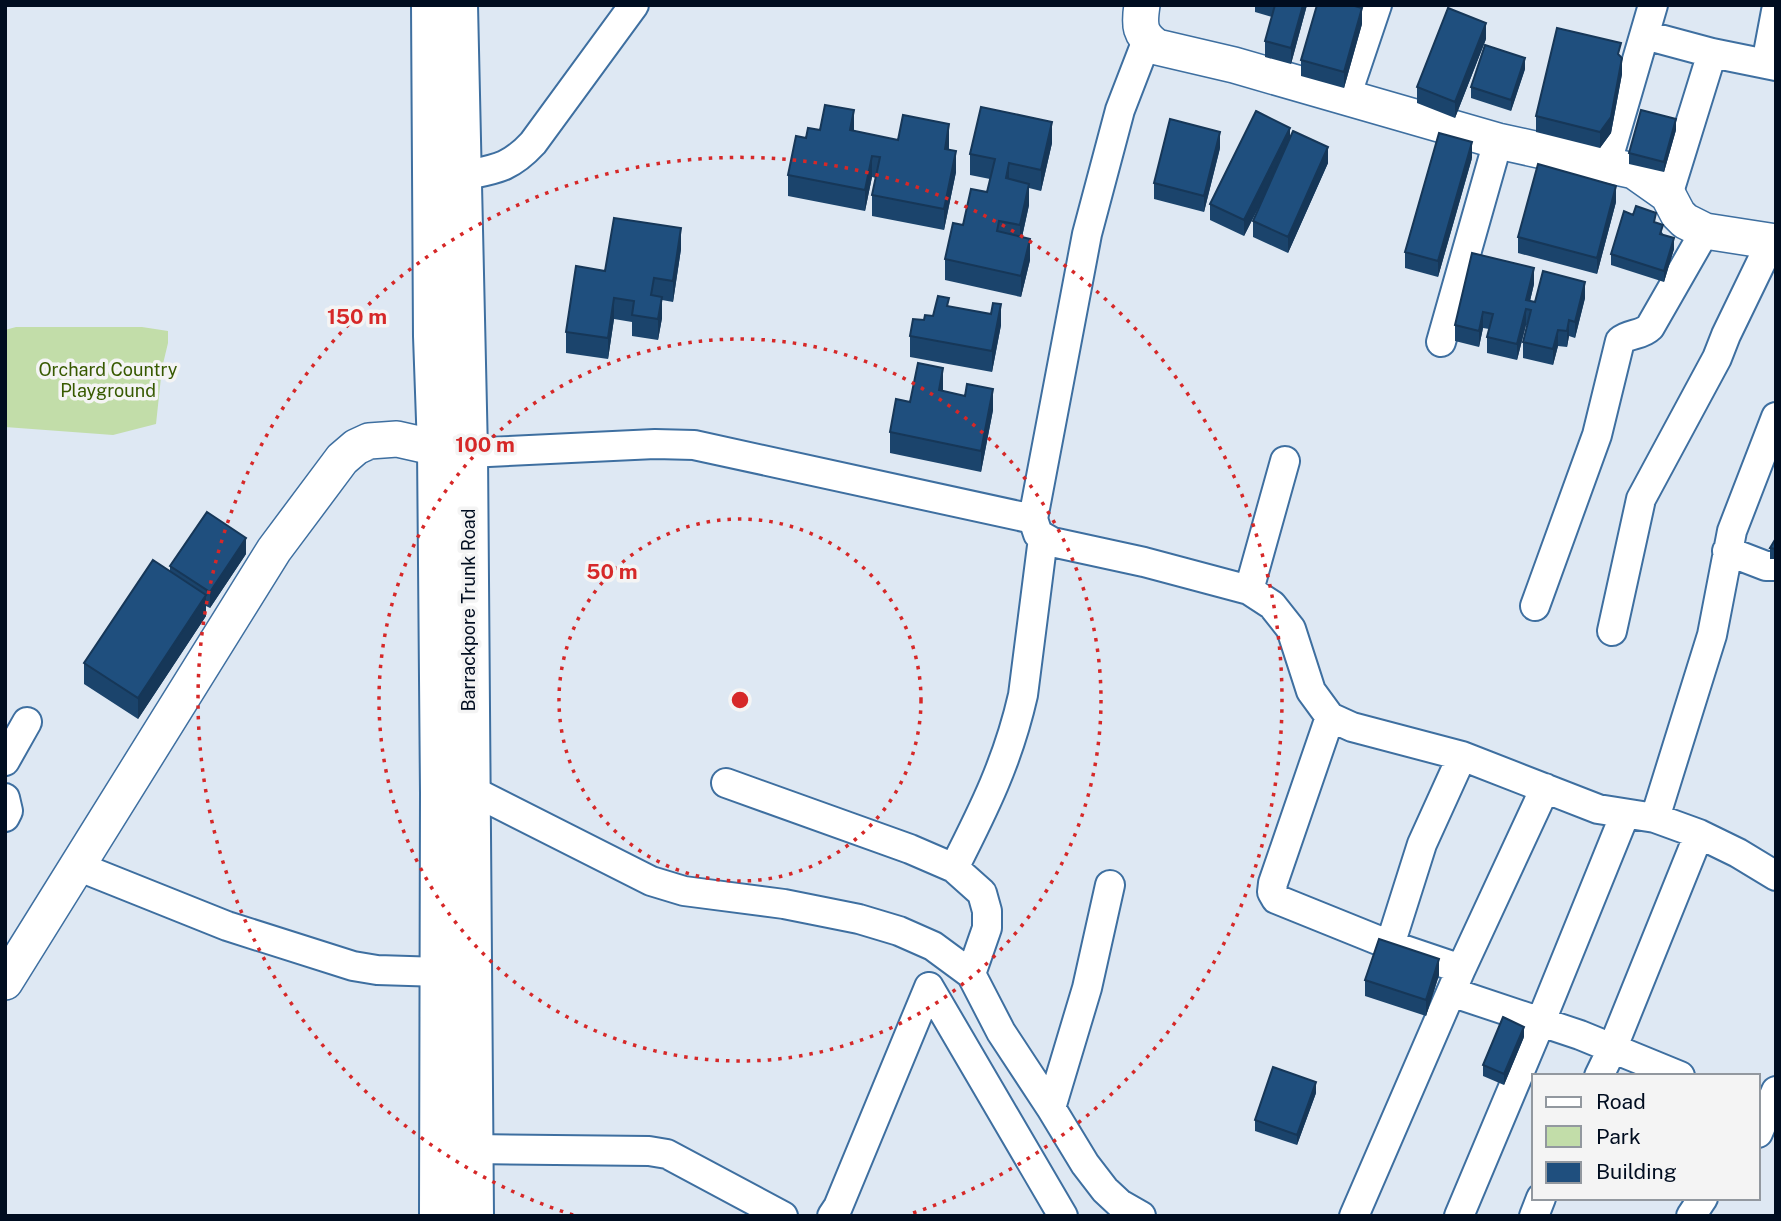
<svg xmlns="http://www.w3.org/2000/svg" width="1781" height="1221" viewBox="0 0 1781 1221" font-family="'Public Sans',sans-serif">
<style>
.green{fill:#c2dda9}
.lines{fill:none;stroke-linecap:round;stroke-linejoin:round}
.minor-casing{stroke:#3e6fa0;stroke-width:32}
.tertiary-casing{stroke:#3e6fa0;stroke-width:38}
.primary-casing{stroke:#3e6fa0;stroke-width:42}
.minor{stroke:#fff;stroke-width:28}
.tertiary{stroke:#fff;stroke-width:35}
.primary{stroke:#fff;stroke-width:38}
.wall{fill:#1b446c}
.shaded-wall{fill:#163758}
.building{fill:#1f4f7e;stroke:#163758;stroke-width:2}
.ring{fill:none;stroke:#d62828;stroke-width:3.5;stroke-dasharray:3.5 7}
.labels{text-anchor:middle;stroke-width:7;stroke-linejoin:round;paint-order:stroke}
.park-label{font-size:18px;fill:#375900;stroke:#f4f4f4}
.street-label{font-size:18px;fill:#000d20;stroke:#f4f4f4}
.centre{fill:#d62828;stroke:#f4f4f4;stroke-width:3.5}
.ring-label{font-size:21px;text-anchor:middle;font-weight:bold;fill:#d62828;stroke:#f4f4f4;stroke-width:7;stroke-linejoin:round;paint-order:stroke}
</style>
<rect width="100%" height="100%" fill="#dee8f3"/>
<!-- green -->
<path class="green" d="M16 327H142L168 331V343L162 368 156 424 113 435 5 427V330Z"/>
<g class="lines">
<defs>
<path id="minor" d="M1645 35 1712 53 1776 66
M1147 40 1120 110 1087 234 1033 519 1038 534 1052 542 1144 562 1249 590 1272 605 1291 629 1311 691 1330 717 1352 727 1462 756 1598 809 1655 818 1699 834 1738 853 1776 876
M1766 64 1776 11
M1346 97 1377 5
M1606 166 1653 5
M462 176C495 169 509 169 533 143L634 5
M1668 195 1712 53
M1441 342 1498 141
M468 453 655 444 694 445 1033 519
M1727 551 1766 566H1776
M1249 590 1285 461
M1535 606 1597 435 1620 341C1629 333 1641 336 1650 327L1705 231
M1612 631 1641 499 1717 358 1726 335 1771 242
M1330 717 1273 883 1272 892 1276 899 1390 945 1461 969
M5 761 27 722
M726 783 910 849 954 868 982 893 987 911V928L971 974
M471 790 651 881 684 891 784 904 859 919 899 931 933 946 971 974 1001 1032 1051 1108 1085 1164 1105 1190 1120 1204 1141 1216
M5 798 8 811 5 817
M1655 818 1712 635 1732 531 1776 417
M77 866 227 926 353 966 377 970 441 972
M954 868C984 809 1008 761 1023 695L1043 538
M1390 945 1422 844 1462 756
M929 987 1063 1216
M1451 992 1580 1035 1680 1076
M1599 1076 1613 1047 1699 834
M1051 1108 1087 988 1110 885
M1758 1133 1776 1091
M474 1149 649 1151 667 1154 783 1216
M832 1216 838 1207 929 987
M1354 1216 1461 969 1545 788
M1459 1216 1541 1021 1625 814
M1534 1216 1541 1198
M1691 1216 1703 1198"/>
<path id="tertiary" d="M1142 5C1139 25 1139 35 1157 47L1234 65 1498 141 1634 171 1668 195 1678 214 1685 221 1705 231 1776 242
M5 982 274 550 342 459 356 447 369 441 397 439 437 448"/>
<path id="primary" d="M431 5 433 336 437 448 440 793 439 1216
M458 5 468 453 474 1216"/>
</defs>
<!-- minor casing -->
<use href="#minor" class="minor-casing"/>
<!-- tertiary casing -->
<use href="#tertiary" class="tertiary-casing"/>
<!-- primary casing -->
<use href="#primary" class="primary-casing"/>
<!-- minor -->
<use href="#minor" class="minor"/>
<!-- tertiary -->
<use href="#tertiary" class="tertiary"/>
<!-- primary -->
<use href="#primary" class="primary"/>
</g>
<!-- wall -->
<path class="wall" d="M1255 5H1307L1291 64 1265 57V41L1272 17 1255 12Z
M1362 24 1344 88 1301 76V60Z
M1486 39 1455 118 1417 103V87Z
M1621 57 1622 74 1611 133 1600 148 1536 132V116Z
M1525 69 1511 111 1471 98V87Z
M820 130 854 131 898 140 949 145V149L956 172 944 230 872 216V195L876 178 872 177 865 211 788 196V175L806 138Z
M1676 130 1664 172 1629 164V153Z
M1290 137 1328 163 1288 253 1253 237V221L1264 197 1244 236 1210 220V204Z
M1052 143 1041 191 1029 188V205L1022 237 1030 260 1021 297 945 280V259L963 225 987 192 990 179 970 175V154Z
M1220 148 1204 212 1154 199V183Z
M1472 158 1438 277 1405 268V252Z
M1616 202 1597 274 1518 253V237Z
M1656 222 1663 234 1674 249 1664 282 1611 265V254Z
M681 249 673 302 662 300V318L658 340 632 336V322L614 319 608 359 566 353V332L605 271Z
M1534 284 1530 301 1535 302 1585 298 1575 338 1569 336 1567 347 1558 346 1553 365 1523 358V342L1527 325H1526L1517 360 1487 353V337L1489 329 1483 328 1479 347 1455 341V325Z
M949 306 1001 325 992 372 910 357V336L924 320 933 316Z
M943 389V391L993 410 981 472 890 453V432L910 402Z
M1776 538V559H1770V548Z
M246 554 210 608 206 606V616L138 719 84 684V663L170 571V566Z
M1439 975 1426 1016 1365 996V980Z
M1524 1037 1504 1085 1483 1076V1065Z
M1316 1093 1297 1145 1255 1131V1120Z"/>
<!-- shaded-wall -->
<path class="shaded-wall" d="M1303 5H1307L1291 64V48Z
M1362 8V24L1344 88V72Z
M1486 23V39L1455 118V102Z
M1525 58V69L1511 111V100Z
M1622 58V74L1611 133 1600 148V132Z
M854 110V131L850 130Z
M1676 119V130L1664 172V162Z
M1052 122V143L1041 191V170Z
M949 124V145L945 170V149Z
M1290 128V144L1244 236V220Z
M1220 132V148L1204 212V196Z
M1472 142V158L1438 277V261Z
M1328 147V163L1288 253V237Z
M956 151V172L944 230V209Z
M872 156V177L865 211V190Z
M1009 163V184L1006 178Z
M1029 184V205L1020 246V225Z
M1616 186V202L1597 274V258Z
M681 228V249L673 302V281Z
M1674 238V249L1664 282V271Z
M1030 239V260L1021 297V276Z
M1534 268V284L1528 309 1526 300Z
M1585 282V298L1575 338V322Z
M662 297V318L658 340V319Z
M614 298V319L608 359V338Z
M1001 304V325L992 372V351Z
M1526 309V325L1517 360V344Z
M1483 312V328L1479 347V331Z
M1569 320V336L1567 347V331Z
M1558 330V346L1553 365V349Z
M943 368V389L939 411V390Z
M993 389V410L981 472V451Z
M246 538V554L210 608V592Z
M206 595V616L138 719V698Z
M1439 959V975L1426 1016V1000Z
M1524 1027V1037L1504 1085V1074Z
M1316 1082V1093L1297 1145V1135Z"/>
<!-- building -->
<path class="building" d="M1275 5H1303L1291 48 1265 41Z
M1317 5H1351L1362 8 1344 72 1301 60Z
M1448 8 1486 23 1455 102 1417 87Z
M1557 28 1621 43 1618 54 1622 58 1611 117 1600 132 1536 116Z
M1485 45 1525 58 1511 100 1471 87Z
M825 105 854 110 850 130 898 140 903 115 949 124 945 149 956 151 944 209 872 195 880 157 872 156 865 190 788 175 796 136 806 138 808 128 820 130Z
M981 107 1052 122 1041 170 1009 163 1006 178 1029 184 1020 225 999 221 997 231 1030 239 1021 276 945 259 953 223 963 225 971 189 987 192 995 159 970 154Z
M1641 110 1676 119 1664 162 1629 153Z
M1256 111 1290 128 1244 220 1210 204Z
M1170 119 1220 132 1204 196 1154 183Z
M1293 131 1328 147 1288 237 1253 221Z
M1439 133 1472 142 1438 261 1405 252Z
M1538 164 1616 186 1597 258 1518 237Z
M1636 206 1656 213 1654 222 1663 225 1660 234 1674 238 1664 271 1611 254 1624 211 1633 215Z
M614 218 681 228 673 281 654 278 651 295 662 297 658 319 632 315 634 301 614 298 608 338 566 332 576 266 605 271Z
M1472 253 1534 268 1526 300 1535 302 1543 271 1585 282 1575 322 1569 320 1567 331 1558 330 1553 349 1523 342 1531 310 1526 309 1517 344 1487 337 1493 314 1483 312 1479 331 1455 325Z
M938 296 949 298 947 306 991 314 993 303 1001 304 992 351 910 336 913 319 924 320 925 315 933 316Z
M918 363 943 368 939 390 965 396 967 384 993 389 981 451 890 432 896 399 910 402Z
M207 512 246 538 210 592 170 566Z
M1776 538V549L1770 548Z
M153 560 206 595 138 698 84 663Z
M1379 939 1439 959 1426 1000 1365 980Z
M1503 1017 1524 1027 1504 1074 1483 1065Z
M1273 1067 1316 1082 1297 1135 1255 1120Z"/>
<!-- distance rings -->
<g class="ring">
<circle cx="740" cy="700" r="181"/>
<circle cx="740" cy="700" r="361"/>
<path d="M573 1215A542 542 0 1 1 907 1215"/>
</g>
<g class="labels">
<!-- park labels -->
<g class="park-label">
<text x="108" y="376">Orchard Country<tspan x="108" dy="21">Playground</tspan></text>
</g>
<!-- street labels -->
<g class="street-label">
<text transform="translate(469 610) rotate(-90)" y="6">Barrackpore Trunk Road</text>
</g>
</g>
<circle cx="740" cy="700" r="10" class="centre"/>
<g class="ring-label">
<text x="357" y="324">150 m</text>
<text x="485" y="452">100 m</text>
<text x="612" y="579">50 m</text>
</g>
<!-- border -->
<rect width="1781" height="1221" fill="none" stroke="#000d20" stroke-width="14"/>
<!-- legend -->
<rect x="1532" y="1074" width="228" height="126" fill="#f4f4f4" stroke="#92989f" stroke-width="2"/>
<rect x="1546" y="1097" width="35" height="10" fill="#ffffff" stroke="#92989f" stroke-width="2"/>
<text x="1596" y="1109" font-size="21" fill="#000d20">Road</text>
<rect x="1546" y="1126" width="35" height="21" fill="#c2dda9" stroke="#92989f" stroke-width="2"/>
<text x="1596" y="1144" font-size="21" fill="#000d20">Park</text>
<rect x="1546" y="1162" width="35" height="21" fill="#1f4f7e" stroke="#92989f" stroke-width="2"/>
<text x="1596" y="1179" font-size="21" fill="#000d20">Building</text>
</svg>
